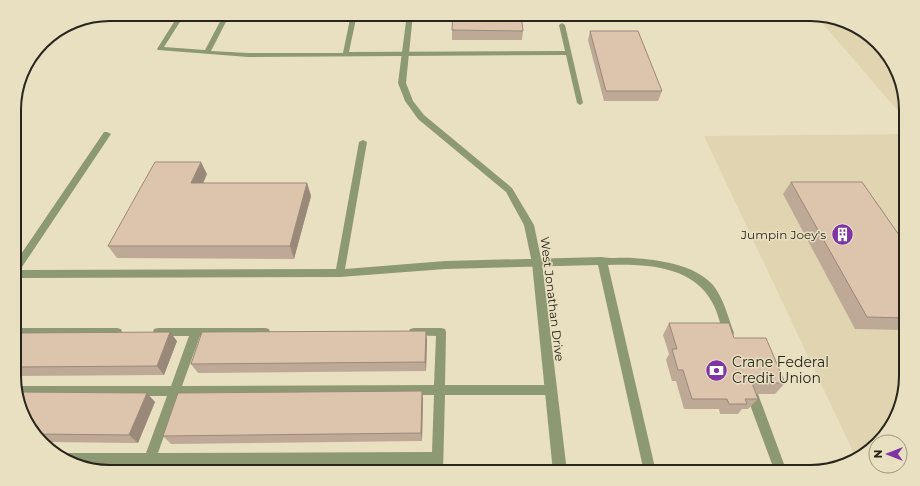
<svg xmlns="http://www.w3.org/2000/svg" width="920" height="486" viewBox="0 0 920 486" font-family="Montserrat,sans-serif">
<style>
.built{fill:#e0d5b0}
.lines{fill:none;stroke-linecap:round;stroke-linejoin:round}
.lane{fill:#8d9972;fill-rule:evenodd}
.street{fill:#8d9972;fill-rule:evenodd}
.wall{fill:#bda995}
.shaded-wall{fill:#9a8979}
.building{fill:#dcc4ad;stroke:#9a8979}
.labels{text-anchor:middle;stroke-width:3;stroke-linejoin:round;paint-order:stroke}
.poi-label{font-size:12px;fill:#29251a;stroke:#e9e0c2;text-anchor:end}
.street-label{font-size:12px;fill:#29251a;stroke:#e9e0c2}
.near-poi-label{font-size:14px;fill:#29251a;stroke:#e9e0c2;text-anchor:start}
.rim{fill:none;stroke:#29251a;stroke-width:2}
</style>
<rect width="100%" height="100%" fill="#e9e0c2"/>
<!-- built -->
<path class="built" d="M817 17 853 24 890 56 905 98V119Z
M905 134 906 376 896 419 863 456 856 458 704 136Z"/>
<g class="lines">
<!-- lane -->
<path class="lane" d="M179 14H185L164 47 205 50 224 14H230L211 51 248 53H343L351 14H357L349 52 565 51 559 25 562 23 565 25 583 103 580 105 577 103 566 55 248 57 158 50 157 49Z
M104 132H107L111 134 20 270 336 269 359 142 363 140 367 142 345 269 445 261 602 257C612 259 623 257 633 258 659 260 694 264 713 285 724 299 728 317 734 333L733 336 729 337 725 336C720 325 718 312 712 302 692 265 644 264 608 265L656 472H644L598 265 445 269 340 277 15 278V263Z
M15 328H117L121 329 122 332 121 335 117 336H15Z
M158 328H265L269 329 270 332 269 335 265 336H200L182 386 434 385 436 336 410 335 409 332 410 329 414 328H441L445 329 446 332 445 385H550L554 386 556 390 554 394 550 395H445L443 472H431V464L154 465 151 472H139L142 465H80L67 462 60 455 64 453H146L167 396H18L15 386H171L189 336H158L154 335 153 332 154 329ZM434 395 432 452 158 453 178 396Z
M752 389 756 390 758 394 787 472H775L746 394 748 390Z"/>
<!-- street -->
<path class="street" d="M407 14H413L406 83 413 101 424 115 512 188 534 225 542 263 567 472H553L532 263 524 225 506 192 418 119 405 101 398 83Z"/>
</g>
<!-- wall -->
<path class="wall" d="M452 30 523 31 522 40H452Z
M590 31 662 91 658 101H604L588 40Z
M207 174 203 183H307L311 196 294 259 117 258 108 246Z
M791 182 906 245V330L855 329 783 194Z
M669 323 734 338 785 383 775 394H756L758 399 748 409H742L738 414H720L719 409H684L676 381H672L666 360 669 354 663 335Z
M426 331 427 340 426 371 198 373 191 364Z
M15 333 177 341 164 375 15 376Z
M422 391 423 399 422 441 171 444 163 436Z
M155 402 138 443 44 442 30 430Z"/>
<!-- shaded-wall -->
<path class="shaded-wall" d="M201 162 207 174 198 195 191 183Z
M307 183 311 196 294 259 290 246Z
M426 331 427 340 426 371 425 362Z
M170 332 177 341 164 375 157 366Z
M422 391 423 399 422 441 421 433Z
M147 393 155 402 138 443 129 435Z
M116 464 126 471V472H113Z"/>
<!-- building -->
<path class="building" d="M453 14H521L523 31 452 30Z
M590 31H638L662 91H606Z
M155 162H201L191 183H307L290 246H108Z
M791 182H862L906 245V318L867 317Z
M669 323H729L734 338H766L785 383H752L758 399H745L747 404H729L727 399H692L683 370H678L672 349H677Z
M426 331 425 362 191 364 202 332Z
M170 332 157 366 15 367V333Z
M422 391 421 433 163 436 178 393Z
M16 392 147 393 129 435 35 434 30 430Z
M77 464H116L113 472H110Z
M410 465 409 472H147L149 466Z"/>
<!-- icons -->
<defs>
<symbol id="building-disc" viewBox="-11 -11 22 22"><circle r="9.5" fill="#8033a4" stroke="#e9e0c2"/><path d="M-4-6H4V6H1V3H-1V6H-4ZM-2.5-4.3h1.7v1.8h-1.7ZM.8-4.3h1.7v1.8H.8ZM-2.5-1h1.7V.8h-1.7ZM.8-1h1.7V.8H.8Z" fill="#fff"/></symbol>
<symbol id="bank-disc" viewBox="-11 -11 22 22"><circle r="9.5" fill="#8033a4" stroke="#e9e0c2"/><path d="M-6-4H6V4H-6ZM0-2.3a2.3 2.3 0 1 0 0 4.6a2.3 2.3 0 1 0 0-4.6Z" fill="#fff"/></symbol>
</defs>
<g fill-rule="evenodd">
<use href="#building-disc" x="830" y="222" width="25" height="25"/>
<use href="#bank-disc" x="704" y="358" width="25" height="25"/>
</g>
<g class="labels">
<!-- poi labels -->
<g class="poi-label">
<text x="826" y="239">Jumpin Joey's</text>
</g>
<!-- street labels -->
<g class="street-label">
<text transform="translate(552 299) rotate(83)" y="4">West Jonathan Drive</text>
</g>
<!-- near-poi labels -->
<g class="near-poi-label">
<text x="732" y="367">Crane Federal<tspan x="732" dy="16">Credit Union</tspan></text>
</g>
</g>
<!-- crop -->
<path d="M0 0H920V486H0ZM110 21H810A89 89 0 0 1 899 110V376A89 89 0 0 1 810 465H110A89 89 0 0 1 21 376V110A89 89 0 0 1 110 21Z" fill="#e9e0c2" fill-rule="evenodd"/>
<path class="rim" d="M110 21H810A89 89 0 0 1 899 110V376A89 89 0 0 1 810 465H110A89 89 0 0 1 21 376V110A89 89 0 0 1 110 21Z"/>
<!-- north arrow -->
<g transform="translate(888 454) rotate(270)"><circle r="19" fill="#e9e0c2" stroke="#9c957f"/>
<path d="M0-3L7 15L0 10L-7 15Z" fill="#8033a4"/>
<text y="-6" font-size="11" font-weight="bold" text-anchor="middle" fill="#29251a">N</text>
</g>
</svg>
